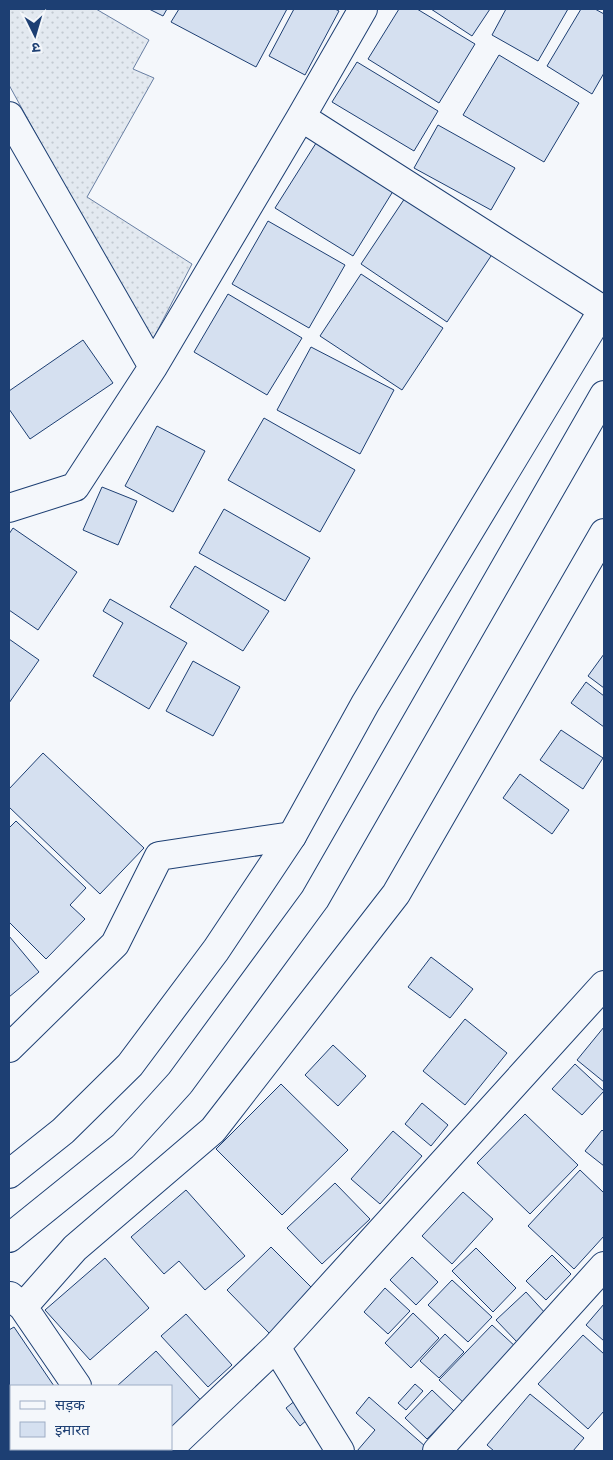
<svg xmlns="http://www.w3.org/2000/svg" width="613" height="1460" viewBox="0 0 613 1460" font-family="'Zilla Slab','Noto Sans Devanagari',serif">
<style>
.grass{fill:url(#grass-dots);stroke:#687fa3}
.building{fill:#d5e0f0;stroke:#1d3f73}
.lines{fill:none;stroke-linecap:round;stroke-linejoin:round}
.minor-casing{stroke:#1d3f73;stroke-width:30}
.major-casing{stroke:#1d3f73;stroke-width:30}
.minor{stroke:#f4f7fb;stroke-width:28}
.major{stroke:#f4f7fb;stroke-width:28}
</style>
<defs>
<pattern id="grass-dots" width="8" height="8" patternUnits="userSpaceOnUse" patternTransform="scale(1.25)"><rect width="8" height="8" fill="#e3e9f0"/><path d="M2 2h.1M6 6h.1" fill="none" stroke="#c2c9d1" stroke-width="1.8" stroke-linecap="round"/></pattern>
</defs>
<rect width="100%" height="100%" fill="#f4f7fb"/>
<!-- grass -->
<path class="grass" d="M9 9H96L149 40 133 69 154 78 87 197 192 264 151 343 9 85Z"/>
<!-- building -->
<path class="building" d="M149 9H167L163 16Z
M179 9H287L256 67 171 22Z
M294 9H335L339 11 305 75 269 56Z
M399 9H417L475 44 439 103 368 59Z
M431 9H490L472 36Z
M506 9H568L538 61 492 35Z
M581 9H595L604 14V73L592 94 547 66Z
M499 55 579 103 544 162 463 115Z
M357 62 438 111 414 151 332 102Z
M438 125 515 168 491 210 414 168Z
M318 140 395 188 353 256 275 208Z
M409 192 495 250 447 322 361 264Z
M268 221 345 265 309 328 232 284Z
M361 274 443 328 402 390 320 336Z
M228 294 302 338 267 395 194 352Z
M83 340 113 383 30 439 9 409V391Z
M311 347 394 390 360 454 277 410Z
M264 418 355 470 320 532 228 480Z
M157 426 205 451 173 512 125 486Z
M102 487 137 501 118 545 83 530Z
M224 509 310 558 285 601 199 553Z
M13 528 77 572 38 630 9 610V534Z
M195 566 269 611 243 651 170 607Z
M110 599 187 643 149 709 93 676 123 623 103 611Z
M9 639 39 660 9 703Z
M604 654V688L588 676Z
M193 661 240 687 213 736 166 711Z
M586 682 604 696V727L571 703Z
M561 730 603 758 583 789 540 760Z
M43 753 144 848 100 894 9 807V789Z
M520 774 569 810 552 834 503 798Z
M16 821 86 888 70 905 85 919 46 959 9 922V828Z
M9 936 39 972 9 997Z
M431 957 473 989 450 1018 408 987Z
M465 1019 507 1053 465 1105 423 1071Z
M604 1027V1082L577 1060Z
M333 1045 366 1076 338 1106 305 1075Z
M575 1064 604 1091 582 1115 552 1089Z
M281 1084 348 1150 282 1215 216 1149Z
M422 1103 448 1125 431 1146 405 1124Z
M525 1114 578 1165 530 1214 477 1163Z
M602 1130 604 1132V1166L585 1151Z
M393 1131 422 1156 380 1204 351 1179Z
M580 1170 604 1193V1236L574 1269 528 1226Z
M335 1183 370 1219 322 1264 287 1228Z
M186 1190 245 1256 205 1290 179 1261 164 1274 131 1237Z
M463 1192 493 1219 452 1264 422 1236Z
M271 1247 314 1290 270 1334 227 1290Z
M476 1248 516 1288 493 1312 452 1271Z
M552 1255 571 1274 546 1300 526 1281Z
M412 1257 438 1282 416 1305 390 1280Z
M105 1258 149 1308 90 1360 45 1310Z
M452 1280 492 1317 468 1342 428 1305Z
M385 1288 410 1311 388 1334 364 1312Z
M526 1292 546 1314 517 1342 496 1320Z
M604 1304V1341L586 1325Z
M413 1313 439 1338 411 1368 385 1343Z
M186 1314 232 1365 208 1387 161 1336Z
M492 1325 517 1348 464 1403 439 1380Z
M14 1327 54 1386H11V1418L9 1420V1330Z
M445 1334 464 1352 439 1378 420 1361Z
M583 1335 604 1354V1411L588 1429 538 1384Z
M156 1351 206 1406 171 1438V1386H117Z
M415 1384 423 1391 406 1410 398 1403Z
M432 1390 454 1411 427 1439 405 1418Z
M530 1394 584 1438 573 1451H494L487 1445Z
M369 1397 426 1447 423 1451H357L375 1430 356 1413Z
M296 1400 309 1418 300 1426 286 1408Z
M11 1427V1449H62L63 1451H10L9 1429Z"/>
<g class="lines">
<defs>
<path id="minor" d="M9 116 153 367
M301 117 603 310
M9 508 75 487 153 367 301 117 363 9
M9 1048 115 944 159 856 292 836
M10 1296 23 1307 77 1386
M23 1307 75 1248 213 1130 396 894 604 533
M276 1347 340 1451
M171 1447 276 1347 604 985
M120 1449 122 1451
M437 1451 604 1266"/>
<path id="major" d="M9 1174 63 1131 130 1065 216 950 292 836 365 704 604 308
M9 1238 123 1146 180 1083 315 899 604 395"/>
</defs>
<!-- minor casing -->
<use href="#minor" class="minor-casing"/>
<!-- major casing -->
<use href="#major" class="major-casing"/>
<!-- minor -->
<use href="#minor" class="minor"/>
<!-- major -->
<use href="#major" class="major"/>
</g>
<!-- border -->
<rect width="613" height="1460" fill="none" stroke="#1d3f73" stroke-width="20"/>
<!-- legend -->
<rect x="10" y="1385" width="162" height="65" fill="#f4f7fb" stroke="#9eadc5"/>
<rect x="20" y="1401" width="25" height="8" fill="#f4f7fb" stroke="#9eadc5"/>
<text x="55" y="1410" font-size="15" fill="#1d3f73">सड़क</text>
<rect x="20" y="1422" width="25" height="15" fill="#d5e0f0" stroke="#9eadc5"/>
<text x="55" y="1435" font-size="15" fill="#1d3f73">इमारत</text>
<!-- north arrow -->
<g transform="translate(35 35) rotate(175)" stroke="#f4f7fb" stroke-width="4" paint-order="stroke">
<path d="M0-4L9 19L0 12L-9 19Z" fill="#1d3f73"/>
<text y="-8" font-size="14" font-weight="bold" text-anchor="middle" fill="#1d3f73">उ</text>
</g>
</svg>
